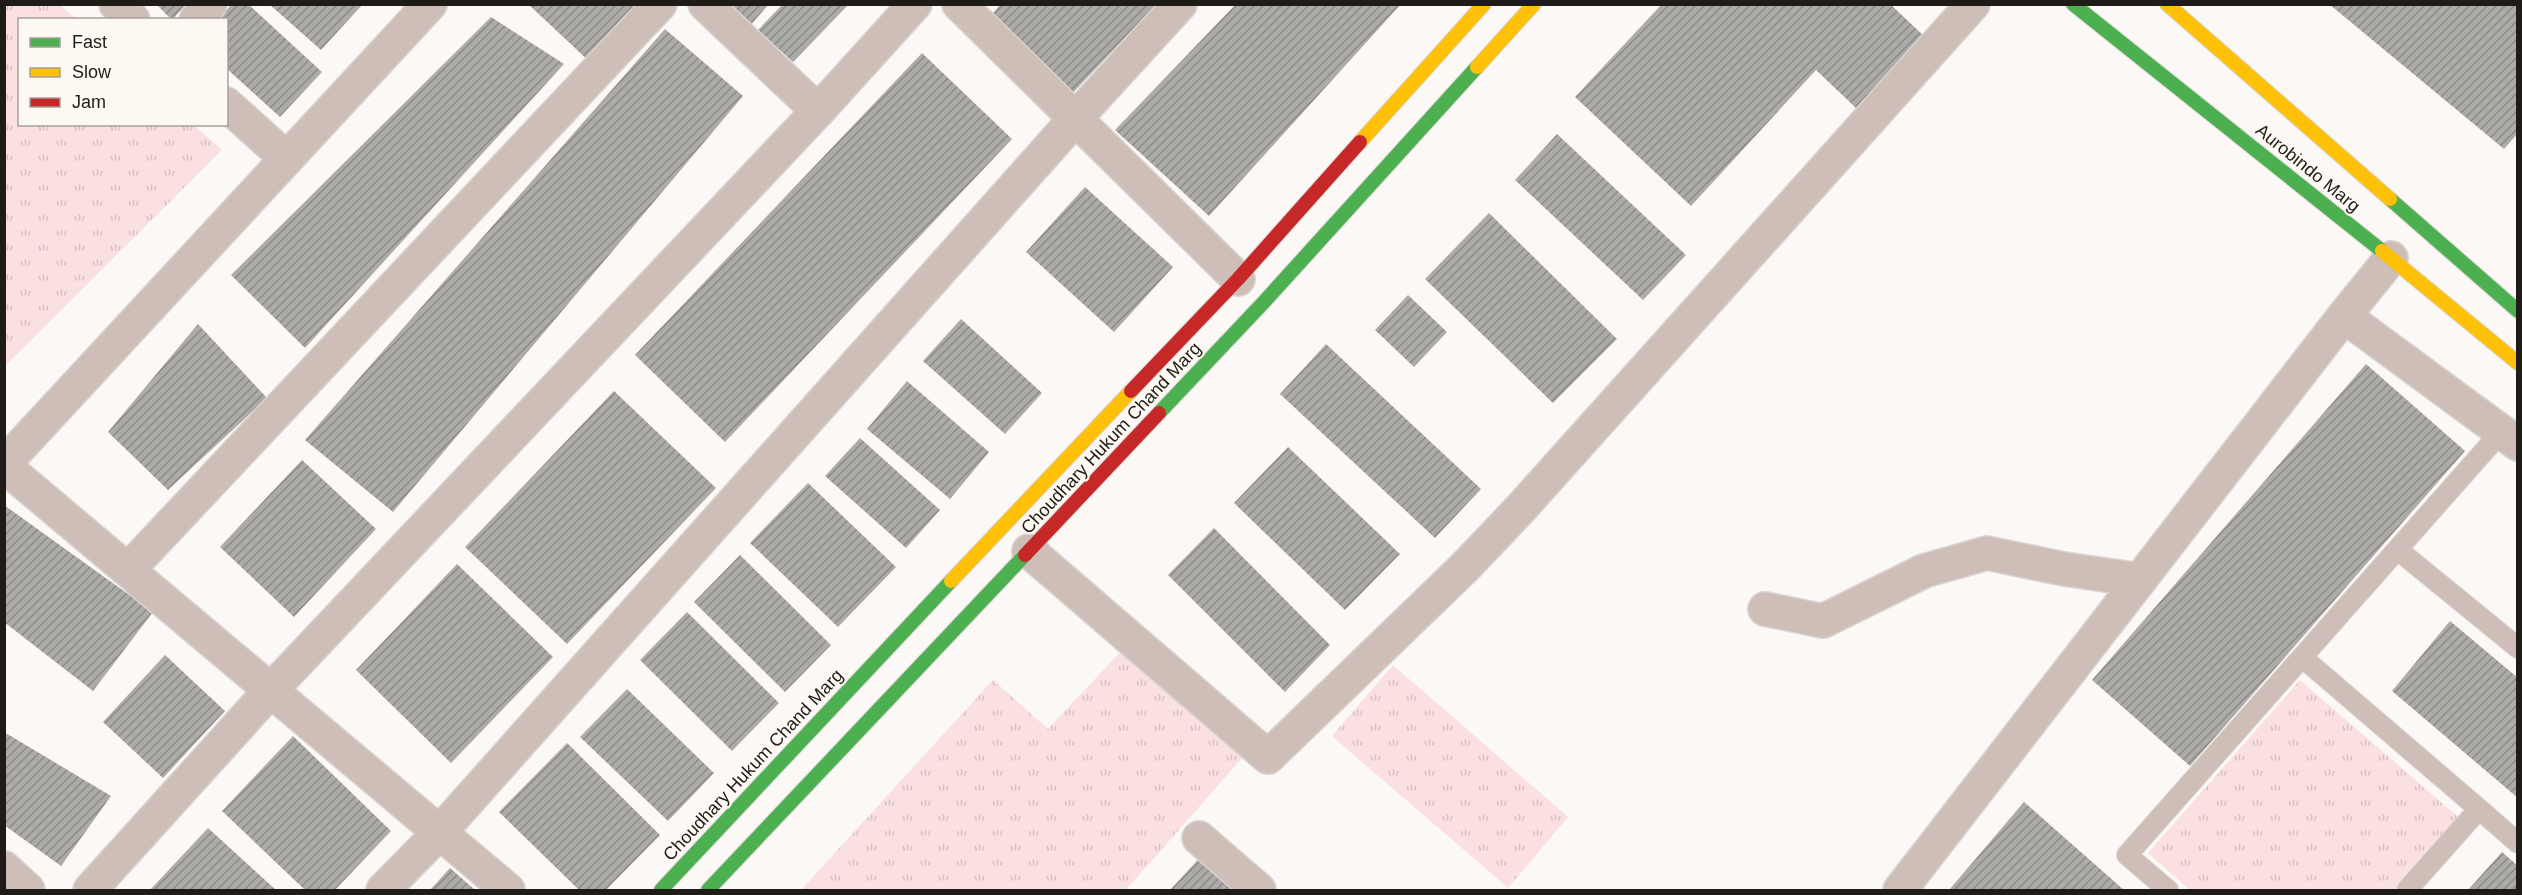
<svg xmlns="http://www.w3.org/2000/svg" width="2522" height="895" viewBox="0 0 2522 895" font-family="Arial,sans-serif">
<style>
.grass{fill:url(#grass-tufts)}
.building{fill:url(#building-hatch)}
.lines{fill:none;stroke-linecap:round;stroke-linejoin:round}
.lane-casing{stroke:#d7d5d2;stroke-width:22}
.street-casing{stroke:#d7d5d2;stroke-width:36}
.fast-casing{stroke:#d7d5d2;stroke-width:16}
.slow-casing{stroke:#d7d5d2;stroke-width:16}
.jam-casing{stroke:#d7d5d2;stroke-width:16}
.lane{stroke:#cfbdb7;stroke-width:20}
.street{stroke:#cfbdb7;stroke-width:33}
.fast{stroke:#4caf50;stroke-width:14}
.slow{stroke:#ffc107;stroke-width:14}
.jam{stroke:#c62828;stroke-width:14}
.labels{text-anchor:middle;stroke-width:4.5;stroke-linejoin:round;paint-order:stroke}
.street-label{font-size:18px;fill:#1f1c18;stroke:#fef8f2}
</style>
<defs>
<pattern id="grass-tufts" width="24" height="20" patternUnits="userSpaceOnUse" patternTransform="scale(1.5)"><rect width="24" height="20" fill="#fbe0e1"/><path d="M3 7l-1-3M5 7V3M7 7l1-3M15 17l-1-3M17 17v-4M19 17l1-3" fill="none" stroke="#d7c0c0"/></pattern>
<pattern id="building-hatch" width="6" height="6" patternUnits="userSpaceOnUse" patternTransform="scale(1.5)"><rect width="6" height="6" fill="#adaba7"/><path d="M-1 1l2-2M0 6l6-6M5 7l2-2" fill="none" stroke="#8c8a87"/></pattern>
</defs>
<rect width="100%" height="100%" fill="#fbf8f5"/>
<!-- grass -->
<path class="grass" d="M5 4 60 5 77 19 20 20V124L194 125 222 150 5 366Z
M1129 643 1242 758 1126 890H801L993 680 1048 729Z
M1393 665 1568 817 1508 888 1332 736Z
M2300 680 2458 817 2394 890H2190L2148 853Z"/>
<!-- building -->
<path class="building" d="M156 4H186L172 20Z
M232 4H248L322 72 280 117 226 68V20H218Z
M269 4H363L321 50Z
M528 4H644L592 64Z
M723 4H769L748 28Z
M783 4H849L793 62 758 30Z
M1236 4H1401L1209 216 1115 130Z
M1662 4H1890L1924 36 1856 108 1816 70 1691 206 1575 97Z
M2329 4H2518V133L2504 149Z
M1000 5H1156L1067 99 987 20Z
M491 17 564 64 305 348 231 275Z
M665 29 743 96 393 512 305 440Z
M922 53 1012 139 725 442 635 355Z
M1557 134 1686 255 1643 300 1515 180Z
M1085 187 1173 267 1114 332 1026 252Z
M1489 213 1617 339 1553 403 1425 279Z
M1408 295 1447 332 1414 367 1375 330Z
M961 319 1042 393 1005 434 923 361Z
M198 324 267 398 168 490 108 432Z
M1326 344 1481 489 1435 538 1280 394Z
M2366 364 2465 451 2190 766 2092 680Z
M907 381 989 452 950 499 867 429Z
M614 391 716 488 567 644 465 547Z
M860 438 940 510 906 548 825 476Z
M1288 447 1400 554 1345 610 1234 503Z
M302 460 376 529 294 617 220 547Z
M808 483 896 567 838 627 750 543Z
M4 505 153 612 93 691 4 622Z
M1214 528 1330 645 1285 692 1168 575Z
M740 555 831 645 785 692 694 602Z
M457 564 553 657 451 763 356 670Z
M687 612 779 703 732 751 640 660Z
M2450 621 2518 678V798L2392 691Z
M165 655 225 711 163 778 103 722Z
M627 689 714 773 668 821 580 737Z
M4 732 111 796 61 866 4 825Z
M293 736 391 831 335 890H305L222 811Z
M567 743 660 835 606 890H579L499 812Z
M2024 802 2124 890H1949Z
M208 828 276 890H150Z
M1205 852 1246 890H1170Z
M2502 852 2518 866V890H2468Z
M450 868 475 890H430Z"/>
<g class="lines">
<defs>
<path id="lane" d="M2398 550 2518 648
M2303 658 2479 809 2407 890
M2479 809 2518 843
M2168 890 2127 855 2502 431"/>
<path id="street" d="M116 4 133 20
M705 4 818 111
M959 4 1238 279
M196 20 210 4
M226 104 287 159
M2344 316 2518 444
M4 464 430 4
M4 466 508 890
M1029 551 1268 757 1466 566 1521 508 1973 4
M128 570 660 4
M1765 609 1823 621 1924 571 1987 553 2064 569 2140 580
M1199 838 1259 890
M4 868 28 890
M90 890 271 690 818 111 915 4
M383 890 440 832 1075 119 1180 4
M1900 890 2344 316 2391 258"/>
<path id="fast" d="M2073 4 2382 251
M2390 199 2518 311
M1159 413 1263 303 1477 67
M661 890 951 581
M708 890 1025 555"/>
<path id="slow" d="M2167 4 2390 199
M1477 67 1534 4
M1360 142 1484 4
M2382 251 2518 363
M951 581 1131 391"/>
<path id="jam" d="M1131 391 1238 279 1360 142
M1025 555 1159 413"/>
</defs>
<!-- lane casing -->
<use href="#lane" class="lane-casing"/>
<!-- street casing -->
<use href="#street" class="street-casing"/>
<!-- fast casing -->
<use href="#fast" class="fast-casing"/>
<!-- slow casing -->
<use href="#slow" class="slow-casing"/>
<!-- jam casing -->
<use href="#jam" class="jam-casing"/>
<!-- lane -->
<use href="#lane" class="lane"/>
<!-- street -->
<use href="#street" class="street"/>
<!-- fast -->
<use href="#fast" class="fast"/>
<!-- slow -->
<use href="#slow" class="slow"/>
<!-- jam -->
<use href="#jam" class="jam"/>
</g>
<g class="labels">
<!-- street labels -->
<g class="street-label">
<text transform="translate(2308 168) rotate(39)" y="6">Aurobindo Marg</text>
<text transform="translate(1111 438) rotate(-47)" y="6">Choudhary Hukum Chand Marg</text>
<text transform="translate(753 765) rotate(-47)" y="6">Choudhary Hukum Chand Marg</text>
</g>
</g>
<!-- border -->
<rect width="2522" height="895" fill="none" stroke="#1f1c18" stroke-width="12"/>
<!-- legend -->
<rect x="18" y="18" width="210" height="108" fill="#fef8f2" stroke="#a5a09b" stroke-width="1.5"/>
<rect x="30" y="38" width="30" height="9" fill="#4caf50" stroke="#a5a09b" stroke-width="1.5"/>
<text x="72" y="48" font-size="18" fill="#1f1c18">Fast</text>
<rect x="30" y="68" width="30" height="9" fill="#ffc107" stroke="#a5a09b" stroke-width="1.5"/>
<text x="72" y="78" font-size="18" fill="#1f1c18">Slow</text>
<rect x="30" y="98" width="30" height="9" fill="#c62828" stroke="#a5a09b" stroke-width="1.5"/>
<text x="72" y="108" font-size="18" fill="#1f1c18">Jam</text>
</svg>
